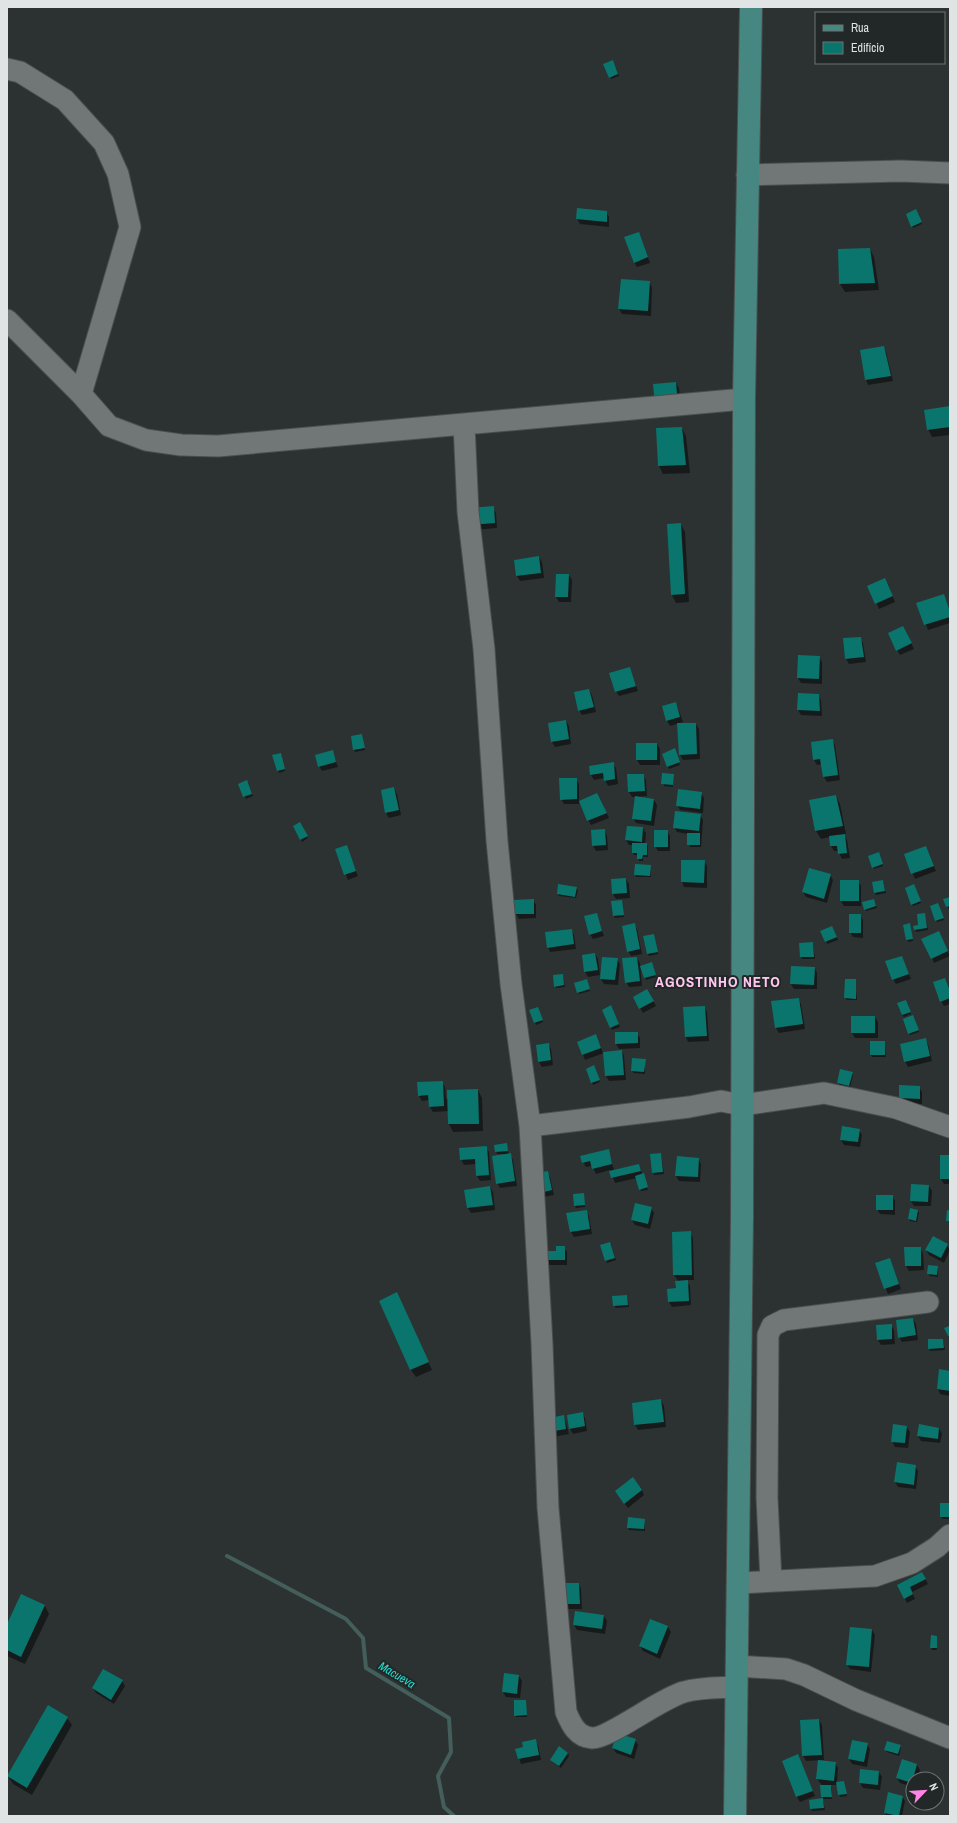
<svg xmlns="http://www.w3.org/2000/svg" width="957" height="1823" viewBox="0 0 957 1823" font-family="'Archivo Narrow',sans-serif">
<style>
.shadow{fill:#0007}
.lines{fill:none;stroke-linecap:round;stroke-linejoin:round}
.stream{stroke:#435e5b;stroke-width:4}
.building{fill:#0a756d}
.minor-casing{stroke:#494f4e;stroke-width:23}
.major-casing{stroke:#494f4e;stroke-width:24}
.minor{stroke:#707776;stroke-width:21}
.major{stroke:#468781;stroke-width:22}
.labels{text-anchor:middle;stroke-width:4;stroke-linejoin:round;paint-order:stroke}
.water-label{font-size:12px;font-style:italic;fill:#1fdecf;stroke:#222827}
.district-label{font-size:15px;font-weight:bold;letter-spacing:1px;fill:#ffc8f0;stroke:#222827}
</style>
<rect width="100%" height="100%" fill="#2c3231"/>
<!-- shadow -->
<path class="shadow" d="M614 63 619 76 611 79 610 77Z
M578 209 606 212 609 217V227L580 224 577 219Z
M916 211 922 224 913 228 912 226Z
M641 238 650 263 637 267 634 262Z
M870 249 874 257 879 290 845 292 840 284Z
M649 282 652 287 651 316 622 314 619 309Z
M883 347 886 352 893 381 868 385 866 380Z
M676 383 679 388 681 410 658 412Z
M950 407V435L932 437 928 429Z
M682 428 686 436 690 473 663 474 659 466 657 429Z
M493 507 496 513 497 528 474 530Z
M681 524 685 532 689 602 676 603 672 595Z
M539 557 542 562 544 578 520 581 517 576 515 560Z
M569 575 572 580 571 602H559L556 597Z
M888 584 895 602 879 609 869 586Z
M943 595 950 611V623L928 630 918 603Z
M906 632 914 649 900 655 897 650Z
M860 638 863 643 866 662 849 664 846 659Z
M799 656 819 657 822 662V684L801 683 798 678Z
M630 668 638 691 619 696 616 691Z
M589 690 592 695 596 712 582 715 579 710Z
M818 694 821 700 822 716 801 715 798 710Z
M676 703 683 722 670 726 667 721Z
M566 721 569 726 571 744 555 747 552 742Z
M696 724 699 729 700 759 683 760 680 755Z
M362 735 365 750 355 752 354 749Z
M832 740 835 745 840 780 827 782 824 777 822 764 817 765 814 760 812 743Z
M657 744 660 749V765H640L637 760Z
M332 751 338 767 322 771 319 766Z
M675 752 680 765 669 769 663 754Z
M281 756 285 771 279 773 278 770Z
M613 763 616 768 618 784 608 786 604 778 594 780 591 775Z
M663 774 673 775V787L664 786Z
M628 775H643L646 780 647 796 637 797 654 800 657 805 654 826 636 823 633 818 636 797H632L629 792Z
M576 779 579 784V804H564L561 799Z
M239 784H248L253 796 246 799Z
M394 788 397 794 401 815 389 818 386 813Z
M701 793 704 798 703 813 680 810 677 805Z
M836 796 840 804 846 834H844L847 840 850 858 842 859 838 851H834L831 846 830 837 821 839 816 831 810 801Z
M600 799 609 818 591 825 588 820Z
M699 813 703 820 701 847H690L688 834 677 832 674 827 699 815Z
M300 823 308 838 302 842 294 826Z
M643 828 646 833 645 844 648 846V857H643V861H639L638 855H634L633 853V845H629L626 840Z
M604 830 607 835 608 850 596 851 593 846 592 831Z
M667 831 670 836V851H658L655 846Z
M346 846 358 876 348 880 336 850Z
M926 847 936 871 915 879 905 855Z
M880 856 883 866 874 869 873 867Z
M682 861H704L707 866V888L684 887 682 882Z
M650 866 651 877H636L635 874Z
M830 875 833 880 827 903 806 897 803 892Z
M626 879 629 884 630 898 616 899 613 894Z
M858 881 861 886V906H844L841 901Z
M883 881 886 893 876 895 875 893Z
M576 888 578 890 576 898 559 896 558 894Z
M915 888 921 903 913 906 912 904Z
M950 898V911L947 906Z
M533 900 536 905V918L519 919 516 914 515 901Z
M874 900 877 908 866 911 865 909Z
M621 901 624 917 615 918 614 916Z
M939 907 944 920 937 922 936 920Z
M596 914 604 936 593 939 590 934Z
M860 915 863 920V938L853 937 850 932Z
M925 916 928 930 916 932 914 926H919Z
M634 924 637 929 642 954 631 956 628 951Z
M910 924 913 941 908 942 904 925Z
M833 929 838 940 827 944 822 931Z
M571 930 574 935 576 949 550 952 548 947Z
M654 937 658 954 649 956 648 954Z
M941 937 950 956 934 963 932 958Z
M813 943 815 959H802L801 957Z
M595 954 598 959 600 975 588 977 585 972Z
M902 957 911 979 896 984 893 979Z
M637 958 640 963 642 986 629 987 626 982Z
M617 959 620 964 618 985 604 984 601 979Z
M642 966H653L656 977 646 980Z
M815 968 817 973V989H794L791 984Z
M563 977 565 987 556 988 555 986Z
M945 979 950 990V1004L944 1006 941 1001Z
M855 980 857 1000H847L845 998Z
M587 983 590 991 579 994 578 992Z
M647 990 656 1006 643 1013 634 997Z
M798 999 801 1004 805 1029 779 1033 776 1028 772 1002Z
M907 1003 911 1014 904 1017 902 1015Z
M705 1007 707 1012 709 1041 688 1042 686 1037Z
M612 1009 620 1027 612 1030 603 1010Z
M530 1010H538L543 1022 536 1025Z
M852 1017H875L878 1022V1038H855L852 1033Z
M914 1018 919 1032 910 1035 909 1033Z
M637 1033 640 1038V1048L619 1049 616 1044Z
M596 1036 603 1053 622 1051 624 1056 626 1080 609 1081 606 1076 604 1053 585 1060 578 1042Z
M925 1039 928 1044 932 1061 908 1067 905 1061Z
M885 1042 886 1057H872L871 1055Z
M548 1044 551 1049 553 1065 542 1067 539 1062Z
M645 1060V1074L634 1073 632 1071Z
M595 1069 600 1082 593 1085 592 1082Z
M852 1073 853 1075 850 1088 839 1085 838 1083Z
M442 1082 445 1087 446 1099 478 1090 482 1098 483 1131 453 1132 449 1124 448 1111 433 1112 430 1107 429 1100 422 1101 419 1096Z
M900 1086 919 1087 922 1092V1104L903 1103 900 1098Z
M859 1130 862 1135 860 1147 844 1145 841 1140Z
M506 1144 509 1155 510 1154 513 1160 517 1186 500 1188 497 1183 503 1155V1154H497L495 1146Z
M486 1147 489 1152 491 1180 480 1181 477 1176 476 1164 464 1165 461 1159Z
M608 1150 614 1170 639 1165 648 1190 641 1191 637 1178 615 1183 610 1170 596 1174 592 1166 586 1167 583 1162Z
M661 1154 664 1174 654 1175 653 1172Z
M950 1156V1184H944L941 1179Z
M698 1159 701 1164 700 1182 679 1181 676 1176Z
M547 1172 550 1177 554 1195 543 1197 541 1192Z
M929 1186 932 1191 931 1206H914L911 1201Z
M490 1187 493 1192 495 1210 471 1213 468 1208 465 1191Z
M583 1194 585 1207 576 1208 575 1206Z
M892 1196 895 1201V1215L880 1214 877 1209Z
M651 1208 654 1213 650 1229 635 1225 632 1220Z
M586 1211 589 1216 592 1234 574 1237 571 1232Z
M918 1211 919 1213 917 1222 910 1221 909 1219Z
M690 1233 693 1238 694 1280H686L690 1286 691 1305 672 1307 669 1302 677 1289 678 1281 674 1275Z
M933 1237 947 1245 950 1250 944 1263 929 1255 926 1250Z
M611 1245 616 1260 607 1263 601 1246Z
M564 1247 567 1252V1265H544L541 1260Z
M920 1248 923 1253 924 1270 909 1271 906 1266Z
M890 1259 901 1289 888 1294 876 1264Z
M938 1267V1277L930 1276 928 1274Z
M627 1296 629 1307 616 1308 614 1305Z
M401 1302 432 1370 416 1377 411 1370Z
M913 1319 916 1324 918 1340 902 1342 899 1337Z
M891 1325 894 1330 895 1344 881 1345 878 1340Z
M943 1340 945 1350 930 1351 929 1349Z
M940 1370 950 1372V1396L940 1394 938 1389Z
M661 1400 664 1406 666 1427 638 1430 635 1425 633 1403Z
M582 1413 585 1418 587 1431 573 1434 570 1429Z
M563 1417 566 1422 569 1434 547 1438Z
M907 1427 910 1432 908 1448 895 1447 892 1441Z
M939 1428 942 1434 940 1443 921 1441 918 1436Z
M915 1466 918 1471 916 1489 898 1487 895 1482Z
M642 1490 644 1495 628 1508 619 1496Z
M950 1504V1519H943L941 1517Z
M644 1520 645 1531 629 1530 628 1527Z
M922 1573 928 1584 912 1592 915 1599 907 1603 898 1585Z
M579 1584 581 1589 582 1609H562Z
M22 1595 45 1606 49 1614 25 1664 7 1656V1627Z
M576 1612 604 1616 607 1621 605 1634 577 1630 574 1625Z
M668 1627 671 1632 660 1659 643 1651 640 1646Z
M872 1630 875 1635 871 1672 850 1669 847 1664Z
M936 1637 937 1650H932L931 1647Z
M519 1676 522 1681 520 1698 506 1697 503 1692Z
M122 1681 125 1686 114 1704 96 1693 93 1688Z
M525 1701 527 1717H516L515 1715Z
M67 1718 72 1725 32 1795 13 1784 8 1776Z
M819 1720 822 1725 824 1760 806 1761 803 1756Z
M617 1734 635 1740 638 1745 634 1759 616 1753 613 1748Z
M535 1740 538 1745 541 1760 521 1764 516 1750 524 1748Z
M867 1744 870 1749 867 1767 852 1764 849 1759Z
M900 1745 901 1748 899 1756 887 1752 886 1750Z
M568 1753 569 1756 561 1768 551 1760Z
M798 1756 815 1796 800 1802 797 1797Z
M835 1763 838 1768 837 1783 844 1782 847 1796 840 1797 838 1785H830L832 1788V1799H823L821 1784 817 1779Z
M917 1765 920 1770 917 1779H913V1787L900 1783 897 1778Z
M879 1772 882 1777 880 1790 863 1788 860 1783Z
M902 1796 905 1801 902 1816H887L885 1813Z
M823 1800 825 1810 812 1811 810 1801Z"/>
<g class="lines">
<!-- stream -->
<path class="stream" d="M227 1556 346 1619 363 1638 366 1668 449 1718 451 1752 438 1776 444 1807 454 1816"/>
</g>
<!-- building -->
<path class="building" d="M613 60 618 74 609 78 603 64Z
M577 208 607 211V222L576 219Z
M916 209 922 222 911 227 906 214Z
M639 232 648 257 634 263 624 237Z
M870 248 875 283 839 284 838 249Z
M621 279 650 281 648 311 618 309Z
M884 346 891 376 865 380 860 350Z
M676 382 678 405 655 407 653 384Z
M950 406V427L927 430 924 410Z
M682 427 686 465 658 466 656 428Z
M494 506 495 523 470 525 469 508Z
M681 523 685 594 671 595 667 524Z
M539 556 541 573 516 576 514 560Z
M556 574H569L568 597H555Z
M885 578 893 596 875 604 867 586Z
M944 594 950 612V617L924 625 916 603Z
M903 626 912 643 896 651 888 633Z
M861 637 864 657 845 659 843 638Z
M798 655 820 656 819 679 797 678Z
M630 667 636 686 615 692 609 673Z
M589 689 594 707 578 711 574 692Z
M798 693 819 694 820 711 797 710Z
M676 702 680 717 666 721 662 706Z
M566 720 569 739 551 742 548 723Z
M677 723H696L697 754 679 755Z
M362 734 365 748 353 750 351 736Z
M833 739 838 775 823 777 820 759 813 760 811 742Z
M636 743H657V760H636Z
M675 748 680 762 667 767 662 754Z
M333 750 336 762 318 767 315 755Z
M281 753 285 769 277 771 272 755Z
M614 762 615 779 604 781 603 773 590 775 589 766Z
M662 773 674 774 673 785 661 784Z
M627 774H644L645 791 628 792Z
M559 778H577V799L560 800Z
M247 780 252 794 243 797 238 784Z
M394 787 399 810 385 813 381 790Z
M678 789 702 792 700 809 676 806Z
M597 793 607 813 587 821 579 801Z
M836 795 843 826 815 831 809 800Z
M635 796 654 799 651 821 632 819Z
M675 811 701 814 699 831 673 828Z
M300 822 308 836 300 840 293 826Z
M627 826 643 827 642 842 625 840Z
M605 829 606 845 592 846 591 830Z
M654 830H668V847H654Z
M687 833H700V845H687Z
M845 834 847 853 838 854 837 846H830L829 836Z
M632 843H647V855H643L642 859H637V853H632Z
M347 845 356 871 344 875 335 849Z
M926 846 934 866 911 874 904 854Z
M879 852 883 864 872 868 868 856Z
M681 860H705L704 883 681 882Z
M635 864 651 865 650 876 634 875Z
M809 868 831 874 824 899 802 892Z
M626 878 627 893 612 894 611 879Z
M840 880H859V901H840Z
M883 880 885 891 874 893 872 882Z
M558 884 577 887 575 897 557 894Z
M914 884 921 901 911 905 905 888Z
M950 897V906L946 907 943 899Z
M534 899V914H515L514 900Z
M874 899 876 906 864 910 862 902Z
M622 900 624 915 613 916 611 901Z
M938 903 944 918 935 921 930 906Z
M597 913 602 931 589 935 584 916Z
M925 913 927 928 914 930 913 926 918 925 917 914Z
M849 914H861V933H849Z
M635 923 640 949 627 952 622 926Z
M910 923 913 939 906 940 903 925Z
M832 926 837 937 825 942 820 931Z
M572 929 574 944 547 948 545 932Z
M939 931 948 951 931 959 921 939Z
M654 934 658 952 647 954 643 936Z
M813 942 814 957H800L799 943Z
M595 953 598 970 584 972 582 955Z
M902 956 909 974 892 980 885 961Z
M602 957 618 958 615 980 600 979Z
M637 957 640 981 625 983 622 958Z
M652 962 656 975 644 978 640 966Z
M791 966 815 967 814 985 790 984Z
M563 974 564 985 554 987 553 975Z
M945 978 950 991V998L940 1002 933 982Z
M587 979 590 989 577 993 574 983Z
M845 979H856V999L844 998Z
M647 989 654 1001 639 1009 633 997Z
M799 998 803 1024 775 1028 771 1001Z
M906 1000 911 1012 902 1015 897 1003Z
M611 1005 619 1024 610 1028 602 1010Z
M705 1006 707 1036 685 1037 683 1007Z
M538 1007 543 1020 534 1023 529 1010Z
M913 1015 919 1030 908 1034 903 1019Z
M851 1016H875V1033H851Z
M615 1032H638V1043L615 1044Z
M596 1034 601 1048 582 1055 577 1042Z
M926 1038 930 1056 904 1062 900 1044Z
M870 1041H885V1055H870Z
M549 1043 551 1060 538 1062 536 1045Z
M622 1050 624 1075 605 1076 603 1052Z
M632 1058 646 1059 644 1072 631 1071Z
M594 1065 600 1080 591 1083 586 1069Z
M840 1069 853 1072 849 1086 837 1083Z
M443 1081 444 1106 429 1107 428 1095 418 1096 417 1082Z
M899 1085 920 1086V1099L899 1098Z
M478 1089 479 1124H448L447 1090Z
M842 1126 860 1129 858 1142 840 1140Z
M507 1143 508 1151 495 1152 494 1145Z
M487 1146 489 1175 476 1176 475 1159 460 1160 459 1148Z
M609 1149 612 1164 592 1169 590 1161 582 1163 580 1156Z
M511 1153 515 1181 496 1184 492 1156Z
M661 1153 663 1172 652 1173 650 1154Z
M940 1155H950V1179H940Z
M677 1156 699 1158 698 1177 675 1176Z
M639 1164 641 1171 611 1178 609 1171Z
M548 1171 552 1190 540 1193 536 1173Z
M644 1173 648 1187 639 1190 635 1176Z
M911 1184 929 1185 928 1202 910 1201Z
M490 1186 493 1205 467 1208 464 1190Z
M584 1193 585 1205 574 1206 573 1194Z
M876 1195H893V1210H876Z
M635 1203 652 1207 648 1224 631 1220Z
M910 1208 918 1210 916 1221 908 1219Z
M587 1210 590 1229 570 1232 566 1213Z
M947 1210 950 1211V1221H946Z
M691 1231 692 1275H673L672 1232Z
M933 1236 948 1244 941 1258 925 1250Z
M610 1242 615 1258 605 1261 600 1245Z
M556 1246H565V1260H540V1251H556Z
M904 1247H921V1266H905Z
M890 1258 899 1284 884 1289 875 1263Z
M928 1265 938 1266 937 1275 927 1274Z
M688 1280 689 1301 668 1302 667 1289 676 1288 675 1281Z
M397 1292 429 1362 410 1370 379 1301Z
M627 1295 628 1305 613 1306 612 1296Z
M913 1318 916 1335 898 1338 896 1320Z
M892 1324V1339L877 1340 876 1325Z
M949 1326 950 1335 948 1336 944 1328Z
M928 1339H943L944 1348 928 1349Z
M939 1369 950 1371V1391L937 1389Z
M661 1399 664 1422 634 1425 632 1403Z
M583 1412 585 1426 569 1429 567 1415Z
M564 1415 566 1429 543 1433 540 1420Z
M893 1424 907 1426 905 1443 891 1442Z
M919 1424 939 1428 938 1439 917 1436Z
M897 1462 916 1465 914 1485 894 1482Z
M633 1477 642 1490 624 1504 615 1491Z
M940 1503H950V1517H940Z
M628 1517 645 1519 644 1529 627 1528Z
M922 1572 926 1579 910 1587 913 1594 904 1599 897 1585Z
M557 1583H579L580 1604H558Z
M21 1594 45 1605 21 1657 7 1650V1624Z
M575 1611 604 1615 602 1629 573 1625Z
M650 1619 668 1626 657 1654 639 1646Z
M850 1627 872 1629 869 1667 846 1665Z
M931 1635 937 1636V1648H930Z
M103 1669 123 1680 111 1700 92 1688Z
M504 1673 519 1675 517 1694 502 1692Z
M514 1700H526L527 1715 514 1716Z
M48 1705 68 1717 27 1788 7 1776Z
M819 1719 822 1755 802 1756 800 1720Z
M617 1733 636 1739 631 1755 612 1748Z
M536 1739 539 1755 518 1759 515 1749 523 1747 522 1742Z
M852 1740 868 1743 864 1762 848 1759Z
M887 1741 901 1745 898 1754 884 1750Z
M559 1746 568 1753 559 1766 550 1760Z
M798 1754 813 1791 796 1797 782 1761Z
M902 1759 917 1764 912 1783 896 1778Z
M818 1760 836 1762 834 1781 816 1779Z
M860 1769 879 1771 878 1785 859 1783Z
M844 1781 847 1794 838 1795 836 1782Z
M820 1785H831L832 1797H821Z
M888 1792 903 1796 899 1816 884 1813Z
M823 1798 824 1808 810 1809 809 1800Z"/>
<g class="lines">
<defs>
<path id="minor" d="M7 69 20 72 65 100 104 143 118 174 130 227 81 394 109 426 146 440 181 445 218 446 744 399
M747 175 901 171 950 173
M7 320 81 394
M464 424 468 512 484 649 497 841 511 984 530 1126 542 1344 548 1508 566 1712C571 1724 577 1737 592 1738 608 1739 661 1698 684 1692 701 1687 719 1688 736 1687
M530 1126 689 1107 721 1101 742 1105 824 1093 896 1108 950 1127
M771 1581 767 1498 768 1335 772 1326 784 1320 928 1302
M738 1583 875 1576 912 1563 937 1547 950 1535
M737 1666 786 1669 804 1675 856 1700 950 1738"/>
<path id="major" d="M735 1816 742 1218 744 399 751 7"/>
</defs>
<!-- minor casing -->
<use href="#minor" class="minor-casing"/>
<!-- major casing -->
<use href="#major" class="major-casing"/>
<!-- minor -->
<use href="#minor" class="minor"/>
<!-- major -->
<use href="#major" class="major"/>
</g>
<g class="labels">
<!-- water labels -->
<g class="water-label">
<text transform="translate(397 1675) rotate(31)" y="4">Macueva</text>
</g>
<!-- district labels -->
<g class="district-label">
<text x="718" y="987">AGOSTINHO NETO</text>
</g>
</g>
<!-- border -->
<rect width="957" height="1823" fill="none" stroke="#e0e4e4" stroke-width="16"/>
<!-- legend -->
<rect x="815" y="12" width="130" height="52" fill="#222827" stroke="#6e7373"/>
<rect x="823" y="25" width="20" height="6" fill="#468781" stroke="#6e7373"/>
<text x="851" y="32" font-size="12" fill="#e0e4e4">Rua</text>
<rect x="823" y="42" width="20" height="12" fill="#0a756d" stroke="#6e7373"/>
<text x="851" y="52" font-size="12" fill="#e0e4e4">Edifício</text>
<!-- north arrow -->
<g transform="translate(925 1791) rotate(65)"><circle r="19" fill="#222827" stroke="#6e7373"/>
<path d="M0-3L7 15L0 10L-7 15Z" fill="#fd86e2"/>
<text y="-6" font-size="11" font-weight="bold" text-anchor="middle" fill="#e0e4e4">N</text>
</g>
</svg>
